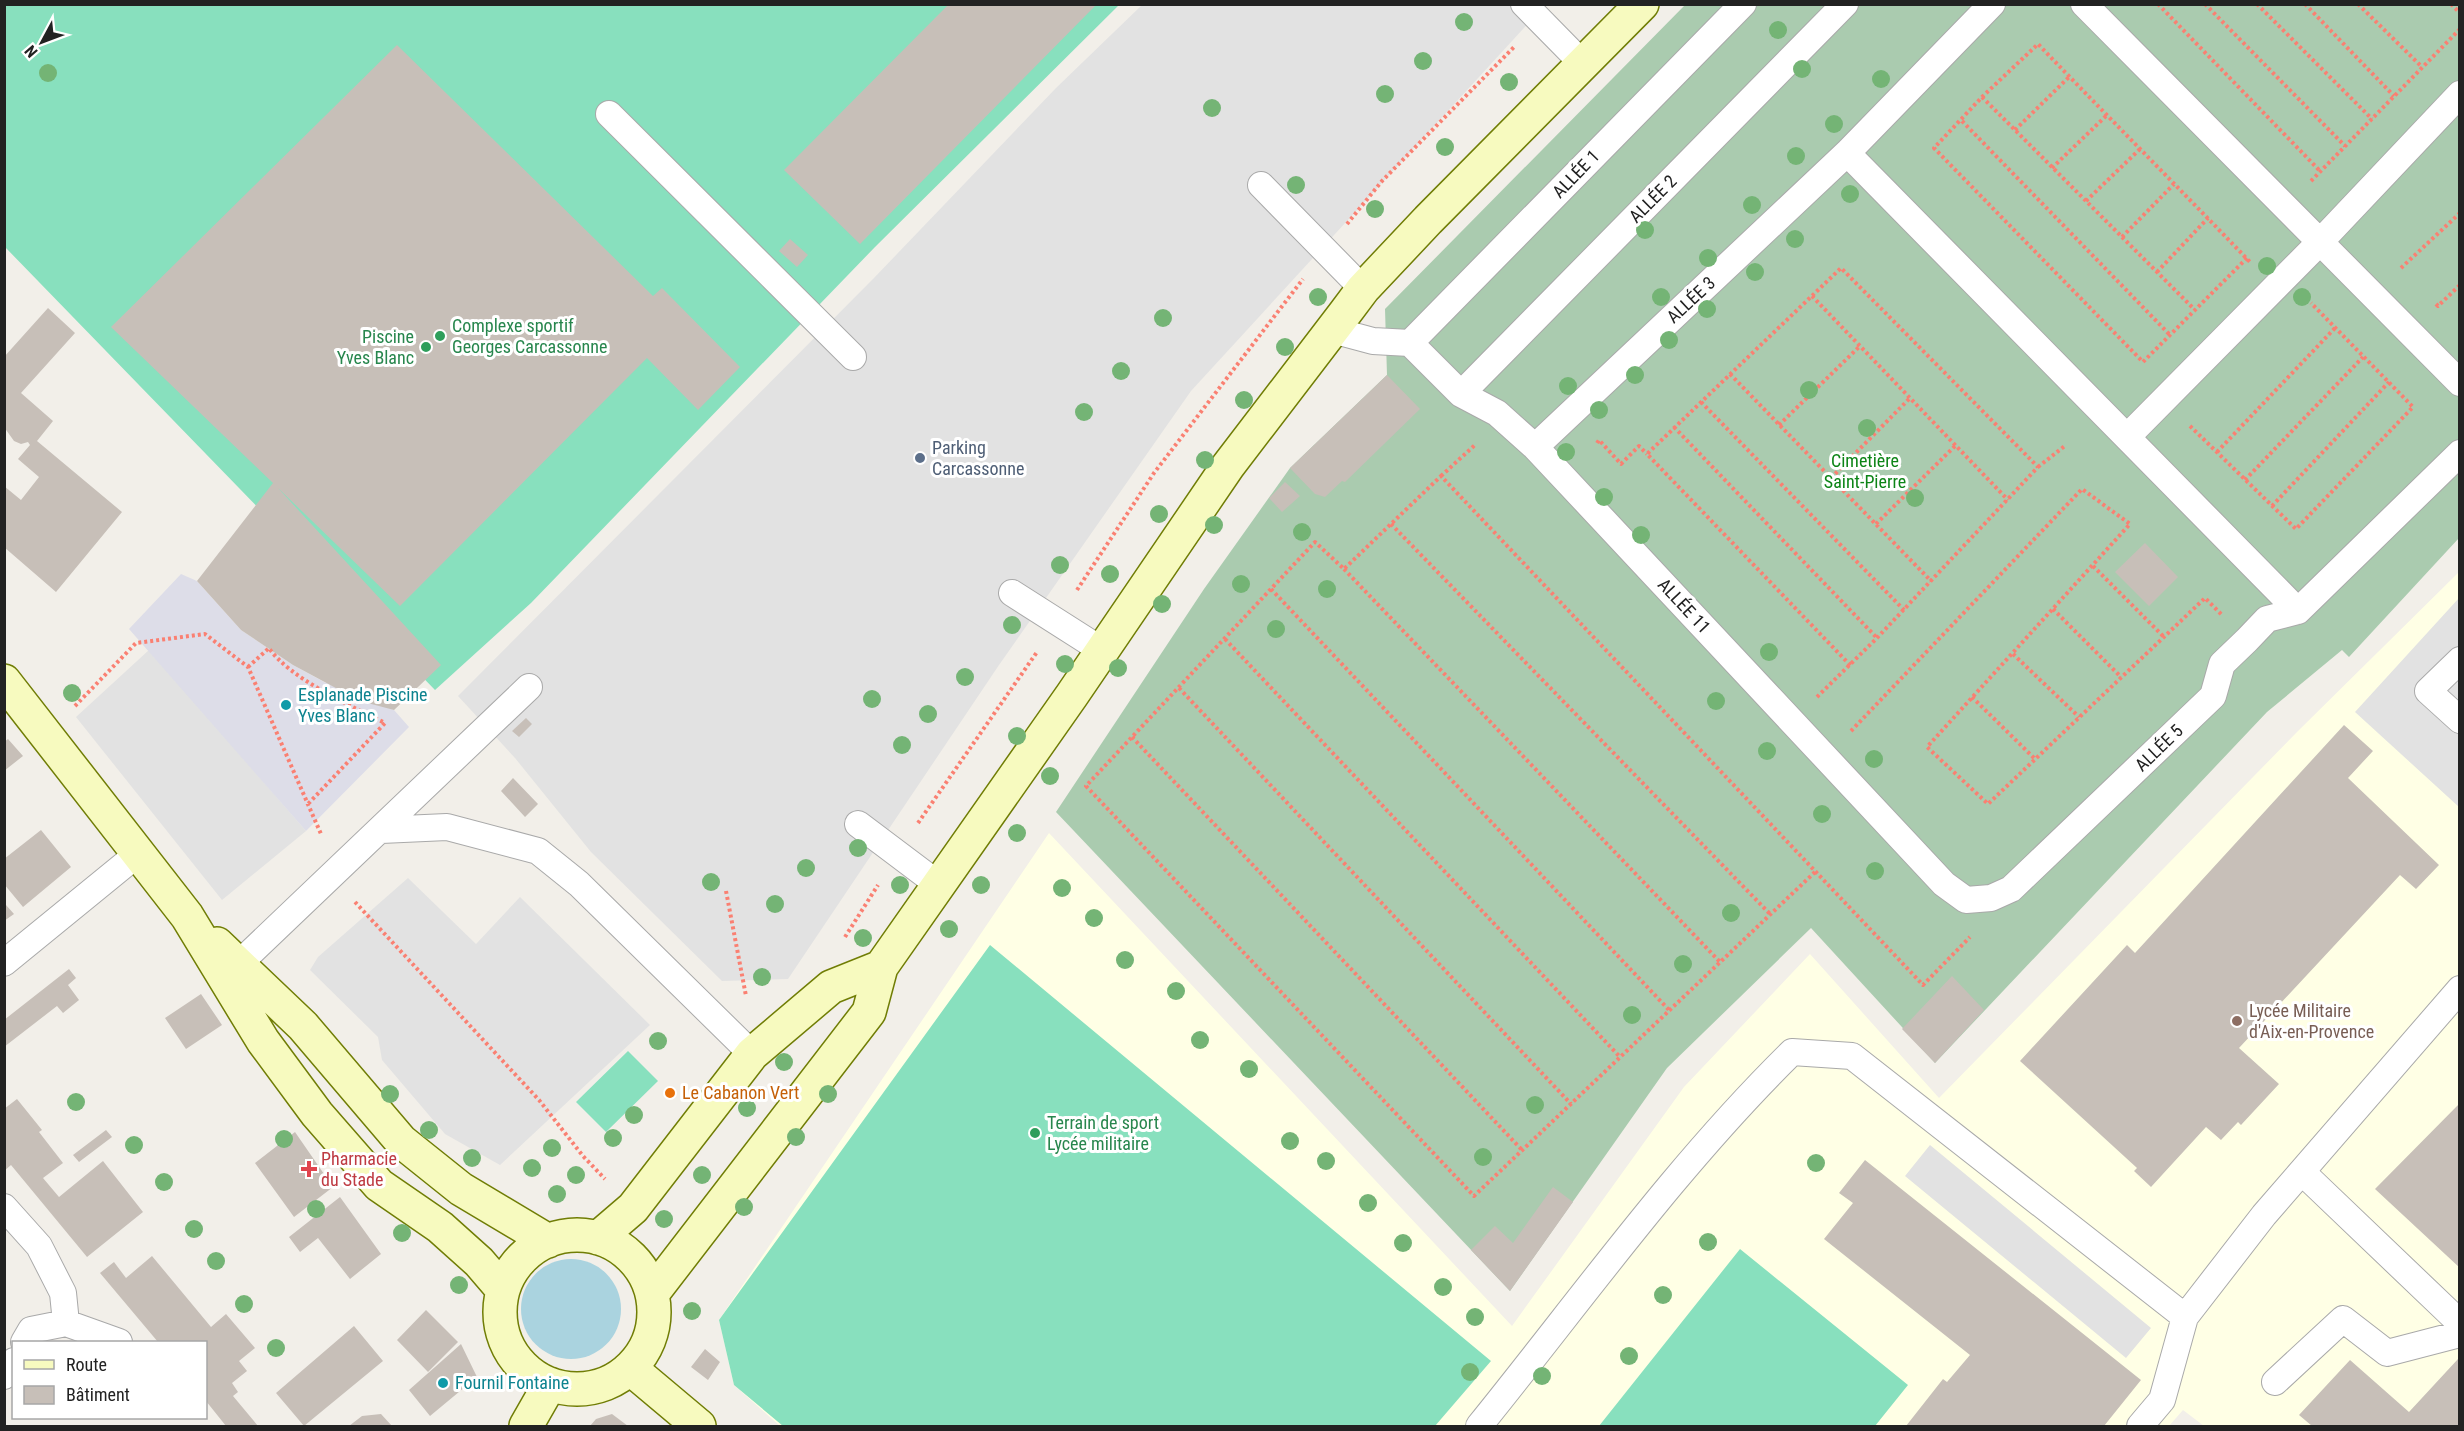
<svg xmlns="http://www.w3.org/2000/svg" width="2464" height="1431" viewBox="0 0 2464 1431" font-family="'Roboto Condensed',sans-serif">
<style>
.education{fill:#ffffe5}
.cemetery{fill:#aacbaf}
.pitch{fill:#88e0be}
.parking{fill:#e2e2e2}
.plaza{fill:#dddde8}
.water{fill:#aad3df}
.building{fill:#c7bfb8}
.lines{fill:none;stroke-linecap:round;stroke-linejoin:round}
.lane-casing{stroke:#a9a9a9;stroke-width:28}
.secondary-casing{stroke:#707d05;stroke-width:36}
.path{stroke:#fa8072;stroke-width:4;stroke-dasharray:3 3;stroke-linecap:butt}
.lane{stroke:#fff;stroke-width:26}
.secondary{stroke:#f7fabf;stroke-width:33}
.tree{fill:#74b475}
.leisure-dot{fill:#2e9e5b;stroke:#fff;stroke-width:2}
.service-dot{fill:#5c6f8a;stroke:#fff;stroke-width:2}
.culture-dot{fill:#0f9aa8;stroke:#fff;stroke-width:2}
.education-dot{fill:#8d6e63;stroke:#fff;stroke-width:2}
.food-dot{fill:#e8710a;stroke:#fff;stroke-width:2}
.health-dot{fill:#e0444e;stroke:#fff;stroke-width:2}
.labels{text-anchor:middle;stroke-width:6;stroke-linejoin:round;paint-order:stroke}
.street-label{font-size:18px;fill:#222;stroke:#fff}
.leisure-label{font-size:18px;fill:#27864d;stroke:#fff;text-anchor:start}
.service-label{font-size:18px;fill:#4e5e75;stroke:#fff;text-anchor:start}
.park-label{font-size:18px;fill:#0c8416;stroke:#fff}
.culture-label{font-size:18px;fill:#0d838f;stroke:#fff;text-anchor:start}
.education-label{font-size:18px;fill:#785e54;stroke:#fff;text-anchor:start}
.food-label{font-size:18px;fill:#c56008;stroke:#fff;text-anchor:start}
.health-label{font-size:18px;fill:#be3a42;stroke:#fff;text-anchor:start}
</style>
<rect width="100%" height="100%" fill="#f2efe9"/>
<!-- education -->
<path class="education" d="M2459 572V1426H2204L2183 1410 2169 1426H780L734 1385 719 1320 1049 833 1512 1326 1684 1087 1810 954 1939 1098 2298 731Z"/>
<!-- cemetery -->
<path class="cemetery" d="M1685 5H2459V538L2349 657 2342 650 2267 712 1935 1063 1811 928 1667 1068 1510 1291 1056 812 1204 589 1290 468 1387 375 1385 309Z"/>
<!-- pitch -->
<path class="pitch" d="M5 5H1119L875 247 531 603 435 690 5 247Z
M990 945 1491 1361 1435 1426H783L734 1385 719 1320Z
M628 1051 658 1081 606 1132 576 1102Z
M1740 1249 1908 1385 1875 1426H1599Z"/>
<!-- parking -->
<path class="parking" d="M1142 5H1545L1191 391 999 665 788 979 722 981 591 852 515 758 458 696 874 278 1056 88Z
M2459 598V807L2355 712Z
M149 650 306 831 222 900 76 717Z
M408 878 476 944 520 897 650 1025 500 1165 445 1134 382 1060 378 1037 310 970 318 957Z
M1930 1145 2151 1328 2126 1358 1905 1176Z"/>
<!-- plaza -->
<path class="plaza" d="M181 574 197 581 241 630 293 665 326 683 394 710 409 727 306 831 129 629Z"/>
<!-- water -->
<path class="water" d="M521 1309a50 50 0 1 1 100 0a50 50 0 1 1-100 0Z"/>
<!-- building -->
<path class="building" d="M949 4H1097L860 244 784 170Z
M397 45 653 296 662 288 740 367 698 410 647 358 400 606 278 488 441 665 394 710 360 701 293 665 241 630 197 581 273 483 111 327Z
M790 239 808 255 797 267 779 251Z
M48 308 75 333 21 393 53 421 37 441 122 512 56 592 4 547V486L21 500 39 477 18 459 30 445 28 442 21 444 14 441 4 427V357Z
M1387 375 1420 409 1345 482 1342 481 1325 497 1315 494 1290 468Z
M1285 482 1300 496 1282 512 1269 498Z
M2145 543 2178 577 2149 606 2115 572Z
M526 718 532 724 519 737 512 731Z
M2344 725 2373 751 2348 778 2439 865 2416 889 2400 875 2239 1048 2279 1084 2241 1125 2238 1122 2221 1140 2206 1127 2151 1187 2134 1171 2137 1168 2020 1061 2127 945 2135 953Z
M8 739 23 756 4 771V742Z
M513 778 538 804 525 817 501 791Z
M41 830 71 867 23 907 4 884V859Z
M6 905 14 914 4 921V907Z
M69 969 76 978 68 985 79 1000 63 1013 57 1006 4 1047V1020Z
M1952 976 1984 1010 1935 1063 1902 1029Z
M201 994 222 1025 186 1049 165 1018Z
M17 1099 42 1130 39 1132 63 1163 43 1178 59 1197 103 1161 143 1212 87 1257 11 1165 4 1171V1109Z
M2460 1103V1268L2375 1189Z
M106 1130 112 1137 79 1162 73 1155Z
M295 1132 333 1187 294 1217 255 1163Z
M1865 1160 2141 1380 2104 1426H1906L1943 1379 1947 1382 1970 1355 1824 1239 1853 1203 1839 1193Z
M1553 1187 1573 1202 1510 1291 1471 1250 1495 1226 1513 1243Z
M340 1197 381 1254 350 1279 318 1238 300 1252 289 1237Z
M152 1256 211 1327 226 1314 255 1348 239 1361 247 1371 232 1383 238 1392 233 1396 258 1426H226L206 1401V1342H158L100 1273 114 1262 126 1278Z
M426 1310 458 1342 428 1372 397 1340Z
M354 1326 383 1361 304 1426 276 1393Z
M461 1344 477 1377 430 1416 409 1390Z
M705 1349 720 1362 708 1380 691 1367Z
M2458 1359 2460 1426H2312L2299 1415 2350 1360 2409 1412Z
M381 1414 392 1426H349L362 1416Z
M612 1414 628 1426H590L596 1419Z"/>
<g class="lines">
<defs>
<path id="lane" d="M1524 4 1583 64
M2084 4 2460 383
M609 114 853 357
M1847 153 2298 611
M1261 185 1363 289
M1332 330 1373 341 1410 343
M1410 343 1461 394 1497 413 1535 447 1944 884 1966 900 1991 898 2011 889 2213 696 2222 664 2247 640 2267 619 2298 611 2460 453
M1410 343 1743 4
M1461 394 1845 4
M2127 437 2320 242 2460 94
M1535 447 1847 153 1992 4
M1012 593 1103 651
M2460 660 2428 691 2460 720
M858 824 939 885
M381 830 447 827 538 851 579 884 752 1054
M4 963 140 852
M225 977 529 687
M2302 1172 2460 1323
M4 1207 39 1246 63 1293 66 1323
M24 1342 31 1330 66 1323 119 1342
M4 1376 14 1361
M2275 1382 2343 1319 2387 1353 2460 1334
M1479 1426C1581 1300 1676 1166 1792 1052L1852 1056 2185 1317
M2140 1426 2162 1400 2185 1317 2264 1215 2460 989"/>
<path id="secondary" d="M4 681 187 916 263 1041 317 1114 379 1185 440 1227 479 1262 503 1290
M217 944 303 1026 401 1141 461 1189 548 1241
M500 1312a77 77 0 1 1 154 0a77 77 0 1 1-154 0Z
M598 1238 633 1208 752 1054 831 987 881 967
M652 1294 869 1012 881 967 1072 695 1228 466 1345 313 1363 289 1428 220 1642 4
M630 1368 699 1426
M526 1426 550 1384"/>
</defs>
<!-- lane casing -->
<use href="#lane" class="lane-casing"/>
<!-- secondary casing -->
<use href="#secondary" class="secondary-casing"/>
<!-- path -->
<path class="path" d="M2158 4 2320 171
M2205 4 2345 146
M2257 4 2372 119
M2305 4 2394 96
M2358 4 2422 67
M2451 4 2460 13
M1982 97 2194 309
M1962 121 2169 334
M2015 130 2069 77
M2052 168 2107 115
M2311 181 2460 29
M2086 201 2140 149
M1347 224 1382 181 1515 46
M2122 237 2174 184
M2247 258 2143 362 1934 148 1982 97 2038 44C2108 117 2180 189 2250 262
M2401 268 2460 213
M2157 272 2208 218
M1812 296 2008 500
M2436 304 2438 306 2460 285
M1730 374 1931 581
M1701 402 1904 610
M1779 425 1860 346
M2190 426 2296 529 2413 407 2311 303
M1674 427 1877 638
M1597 443 1599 440 1621 464 1639 446 1647 454
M2217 452 2335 328
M2038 467 2066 445
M1441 476 1476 444
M1831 478 1910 398
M2245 480 2363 357
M2272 506 2389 382
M1391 524 1770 914
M1876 524 1956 445
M2093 566 2164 637
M1344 569 1720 962
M1271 589 1669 1010
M1077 590 1154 473 1303 279
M2053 609 2121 677
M1225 639 1620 1057
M2013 654 2079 717
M248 667 269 648C289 678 351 706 385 723L308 804
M1179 688 1571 1104
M1817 697 1877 638 2038 467 1841 268 1647 454 1851 666
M1972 697 2035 759
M75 706 136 643 205 634 248 667 321 834
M1851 731 2082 489 2130 524 1927 747 1988 804 2205 598 2222 615
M1132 737 1522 1150
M918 823 1037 652
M1815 872 1474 1196 1086 786 1315 542 1344 569 1441 476 1923 985 1970 937
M726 891 746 996
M355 902 539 1100 583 1156 605 1179
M845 937 878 885"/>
<!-- lane -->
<use href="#lane" class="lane"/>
<!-- secondary -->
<use href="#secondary" class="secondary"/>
</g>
<!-- trees -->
<g class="tree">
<circle cx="1464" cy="22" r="9"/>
<circle cx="1778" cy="30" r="9"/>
<circle cx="1423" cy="61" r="9"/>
<circle cx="1802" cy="69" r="9"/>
<circle cx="48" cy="73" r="9"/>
<circle cx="1881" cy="79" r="9"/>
<circle cx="1509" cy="82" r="9"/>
<circle cx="1385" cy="94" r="9"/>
<circle cx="1212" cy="108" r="9"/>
<circle cx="1834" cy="124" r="9"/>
<circle cx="1445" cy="147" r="9"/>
<circle cx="1796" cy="156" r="9"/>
<circle cx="1296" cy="185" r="9"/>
<circle cx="1850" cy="194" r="9"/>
<circle cx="1752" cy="205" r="9"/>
<circle cx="1375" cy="209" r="9"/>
<circle cx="1645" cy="230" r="9"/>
<circle cx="1795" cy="239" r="9"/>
<circle cx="1708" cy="258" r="9"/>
<circle cx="2267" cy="266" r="9"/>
<circle cx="1755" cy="272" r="9"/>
<circle cx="1318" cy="297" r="9"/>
<circle cx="1661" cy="297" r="9"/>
<circle cx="2302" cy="297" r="9"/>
<circle cx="1707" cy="309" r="9"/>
<circle cx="1163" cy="318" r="9"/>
<circle cx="1669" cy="340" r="9"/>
<circle cx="1285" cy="347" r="9"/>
<circle cx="1121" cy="371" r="9"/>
<circle cx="1635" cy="375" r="9"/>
<circle cx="1568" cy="386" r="9"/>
<circle cx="1809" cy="390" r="9"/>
<circle cx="1244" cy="400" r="9"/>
<circle cx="1599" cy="410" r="9"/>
<circle cx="1084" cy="412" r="9"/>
<circle cx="1867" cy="428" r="9"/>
<circle cx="1566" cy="452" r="9"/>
<circle cx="1205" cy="460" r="9"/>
<circle cx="1604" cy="497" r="9"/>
<circle cx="1915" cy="498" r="9"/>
<circle cx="1159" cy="514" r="9"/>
<circle cx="1214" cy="525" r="9"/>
<circle cx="1302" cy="532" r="9"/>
<circle cx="1641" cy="535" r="9"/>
<circle cx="1060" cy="565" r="9"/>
<circle cx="1110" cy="574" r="9"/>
<circle cx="1241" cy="584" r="9"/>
<circle cx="1327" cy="589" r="9"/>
<circle cx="1162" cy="604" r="9"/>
<circle cx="1012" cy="625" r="9"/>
<circle cx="1276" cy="629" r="9"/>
<circle cx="1769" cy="652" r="9"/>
<circle cx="1065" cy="664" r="9"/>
<circle cx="1118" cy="668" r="9"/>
<circle cx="965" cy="677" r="9"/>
<circle cx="72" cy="693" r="9"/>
<circle cx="872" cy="699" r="9"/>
<circle cx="1716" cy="701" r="9"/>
<circle cx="928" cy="714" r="9"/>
<circle cx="1017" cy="736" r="9"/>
<circle cx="902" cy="745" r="9"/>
<circle cx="1767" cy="751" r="9"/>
<circle cx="1874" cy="759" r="9"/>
<circle cx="1050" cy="776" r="9"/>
<circle cx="1822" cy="814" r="9"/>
<circle cx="1017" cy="833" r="9"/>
<circle cx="858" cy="848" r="9"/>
<circle cx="806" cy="868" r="9"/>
<circle cx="1875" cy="871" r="9"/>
<circle cx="711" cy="882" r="9"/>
<circle cx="900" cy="885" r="9"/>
<circle cx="981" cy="885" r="9"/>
<circle cx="1062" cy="888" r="9"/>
<circle cx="775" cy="904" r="9"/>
<circle cx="1731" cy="913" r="9"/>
<circle cx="1094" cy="918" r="9"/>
<circle cx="949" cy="929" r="9"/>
<circle cx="863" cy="938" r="9"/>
<circle cx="1125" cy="960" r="9"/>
<circle cx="1683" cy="964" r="9"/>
<circle cx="762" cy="977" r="9"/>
<circle cx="1176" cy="991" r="9"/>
<circle cx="1632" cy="1015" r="9"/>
<circle cx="1200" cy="1040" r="9"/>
<circle cx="658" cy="1041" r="9"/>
<circle cx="784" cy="1062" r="9"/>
<circle cx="1249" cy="1069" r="9"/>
<circle cx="390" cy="1094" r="9"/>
<circle cx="828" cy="1094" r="9"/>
<circle cx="76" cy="1102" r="9"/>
<circle cx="1535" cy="1105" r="9"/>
<circle cx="747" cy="1108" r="9"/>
<circle cx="634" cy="1115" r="9"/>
<circle cx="429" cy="1130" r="9"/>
<circle cx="796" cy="1137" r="9"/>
<circle cx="613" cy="1138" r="9"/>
<circle cx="284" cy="1139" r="9"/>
<circle cx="1290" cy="1141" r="9"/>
<circle cx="134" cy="1145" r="9"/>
<circle cx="552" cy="1148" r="9"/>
<circle cx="1483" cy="1157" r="9"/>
<circle cx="472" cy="1158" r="9"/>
<circle cx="1326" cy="1161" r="9"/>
<circle cx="1816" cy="1163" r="9"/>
<circle cx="532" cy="1168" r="9"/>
<circle cx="576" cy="1175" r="9"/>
<circle cx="702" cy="1175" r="9"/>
<circle cx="164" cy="1182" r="9"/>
<circle cx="557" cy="1194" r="9"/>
<circle cx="1368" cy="1203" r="9"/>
<circle cx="744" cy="1207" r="9"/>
<circle cx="316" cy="1209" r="9"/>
<circle cx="664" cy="1219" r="9"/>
<circle cx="194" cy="1229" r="9"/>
<circle cx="402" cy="1233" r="9"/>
<circle cx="1708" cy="1242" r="9"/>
<circle cx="1403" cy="1243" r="9"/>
<circle cx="216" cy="1261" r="9"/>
<circle cx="459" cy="1285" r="9"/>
<circle cx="1443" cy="1287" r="9"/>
<circle cx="1663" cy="1295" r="9"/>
<circle cx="244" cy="1304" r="9"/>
<circle cx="692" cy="1311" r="9"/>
<circle cx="1475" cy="1317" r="9"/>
<circle cx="276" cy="1348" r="9"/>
<circle cx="1629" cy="1356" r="9"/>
<circle cx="1470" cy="1372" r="9"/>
<circle cx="1542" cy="1376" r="9"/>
</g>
<!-- markers -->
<g class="leisure-dot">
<circle cx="440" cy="336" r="6"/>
<circle cx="426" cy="347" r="6"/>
<circle cx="1035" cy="1133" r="6"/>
</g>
<circle class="service-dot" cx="920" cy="458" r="6"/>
<g class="culture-dot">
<circle cx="286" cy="705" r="6"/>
<circle cx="443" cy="1383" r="6"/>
</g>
<circle class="education-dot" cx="2237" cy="1021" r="6"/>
<circle class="food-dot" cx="670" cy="1093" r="6"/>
<path class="health-dot" d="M306 1160h6v6h6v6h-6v6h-6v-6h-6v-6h6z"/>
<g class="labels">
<!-- street labels -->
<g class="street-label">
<text transform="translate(1576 174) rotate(-46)" y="6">ALLÉE 1</text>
<text transform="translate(1653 199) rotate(-45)" y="6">ALLÉE 2</text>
<text transform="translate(1691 300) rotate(-43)" y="6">ALLÉE 3</text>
<text transform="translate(1684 606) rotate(47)" y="6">ALLÉE 11</text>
<text transform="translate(2159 748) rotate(-44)" y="6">ALLÉE 5</text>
</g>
<!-- leisure labels -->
<g class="leisure-label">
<text x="452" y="332">Complexe sportif<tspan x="452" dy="21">Georges Carcassonne</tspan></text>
<text x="414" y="343" text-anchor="end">Piscine<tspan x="414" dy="21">Yves Blanc</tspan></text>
<text x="1047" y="1129">Terrain de sport<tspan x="1047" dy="21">Lycée militaire</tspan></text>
</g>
<!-- service labels -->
<g class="service-label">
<text x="932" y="454">Parking<tspan x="932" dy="21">Carcassonne</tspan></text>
</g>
<!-- park labels -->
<g class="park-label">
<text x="1865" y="467">Cimetière<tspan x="1865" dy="21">Saint-Pierre</tspan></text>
</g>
<!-- culture labels -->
<g class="culture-label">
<text x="298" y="701">Esplanade Piscine<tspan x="298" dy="21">Yves Blanc</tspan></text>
<text x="455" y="1389">Fournil Fontaine</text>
</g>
<!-- education labels -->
<g class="education-label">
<text x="2249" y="1017">Lycée Militaire<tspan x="2249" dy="21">d'Aix-en-Provence</tspan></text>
</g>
<!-- food labels -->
<g class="food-label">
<text x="682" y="1099">Le Cabanon Vert</text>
</g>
<!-- health labels -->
<g class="health-label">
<text x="321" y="1165">Pharmacie<tspan x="321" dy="21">du Stade</tspan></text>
</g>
</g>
<!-- border -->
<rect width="2464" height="1431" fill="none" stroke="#222222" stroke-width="12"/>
<!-- legend -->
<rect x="12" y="1341" width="195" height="78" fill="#ffffff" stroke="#a7a7a7" stroke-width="1.5"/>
<rect x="24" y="1360" width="30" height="9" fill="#f7fabf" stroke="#a7a7a7" stroke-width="1.5"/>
<text x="66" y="1371" font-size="18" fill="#222222">Route</text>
<rect x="24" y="1386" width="30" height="18" fill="#c7bfb8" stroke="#a7a7a7" stroke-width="1.5"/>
<text x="66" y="1401" font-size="18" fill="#222222">Bâtiment</text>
<!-- north arrow -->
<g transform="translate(42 42) rotate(229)" stroke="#ffffff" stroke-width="4.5" paint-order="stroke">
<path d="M0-4.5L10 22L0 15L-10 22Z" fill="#222222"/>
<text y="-9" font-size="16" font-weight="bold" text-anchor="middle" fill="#222222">N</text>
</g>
</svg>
